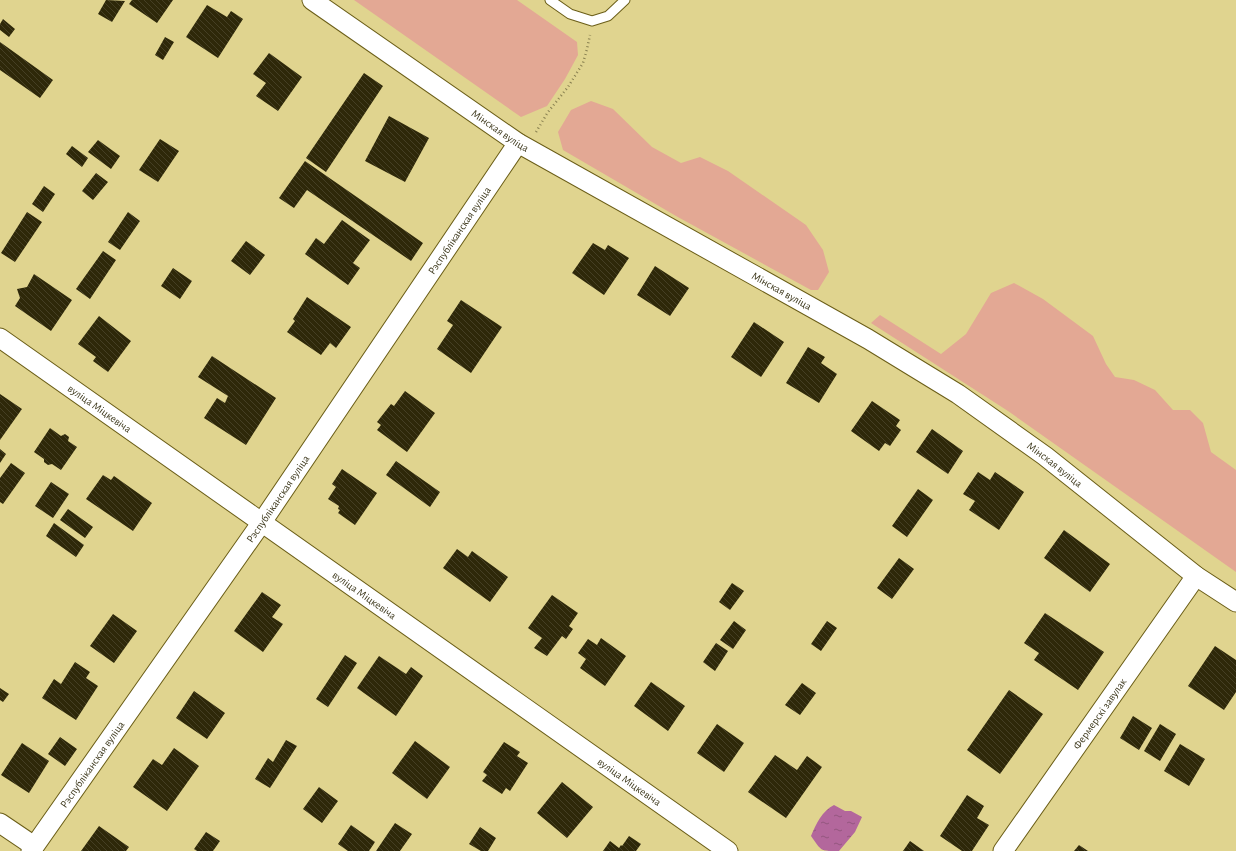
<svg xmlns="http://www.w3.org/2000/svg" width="1236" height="851" viewBox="0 0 1236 851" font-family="'Alegreya Sans',sans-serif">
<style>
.grass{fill:#e3a894}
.water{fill:url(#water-ripples)}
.building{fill:url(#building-back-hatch)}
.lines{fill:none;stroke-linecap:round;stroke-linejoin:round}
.lane-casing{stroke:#6b5e18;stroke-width:11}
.street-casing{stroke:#6b5e18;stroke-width:21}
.path{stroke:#898151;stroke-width:2.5;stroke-dasharray:1 3;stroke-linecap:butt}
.lane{stroke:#fff;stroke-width:9}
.street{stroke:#fff;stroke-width:19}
.labels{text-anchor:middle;stroke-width:4;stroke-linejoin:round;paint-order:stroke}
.street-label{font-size:11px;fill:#3d381c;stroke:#e0d48f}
</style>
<defs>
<pattern id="water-ripples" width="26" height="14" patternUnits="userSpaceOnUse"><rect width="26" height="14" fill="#b3679c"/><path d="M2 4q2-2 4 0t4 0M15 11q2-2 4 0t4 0" fill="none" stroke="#93567e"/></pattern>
<pattern id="building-back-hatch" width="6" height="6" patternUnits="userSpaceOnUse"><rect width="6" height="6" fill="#2e2809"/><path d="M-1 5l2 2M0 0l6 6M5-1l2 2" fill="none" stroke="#453f24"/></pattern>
</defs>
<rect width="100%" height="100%" fill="#e0d48f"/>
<!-- grass -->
<path class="grass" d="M354 0H517L577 42 578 55 565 79 547 106 521 117Z
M591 101 613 109 652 147 681 163 700 157 728 171 806 225 823 250 829 272 818 290H811L676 216 563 150 558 132 571 110Z
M1014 283 1043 299 1093 336 1106 364 1115 377 1134 380 1155 390 1173 410H1190L1203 423 1211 452 1236 470V572L1008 411 871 323 880 315 941 354 966 334 991 293Z"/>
<!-- water -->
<path class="water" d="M834 805 845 811H851L862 817 855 832 839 851C819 851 822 851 811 836 816 824 822 811 834 805Z"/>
<!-- building -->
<path class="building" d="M106 0 125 1 112 22 98 14Z
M132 0H173L157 23 129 4Z
M207 5 227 17 231 11 243 19 218 58 186 37Z
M3 19 15 29 9 37 0 30V24Z
M165 37 174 42 163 60 155 55Z
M0 42 53 80 40 98 0 70Z
M269 53 302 77 278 111 256 96 266 83 253 74Z
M364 73 383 86 326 172 306 158Z
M389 116 429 138 405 182 365 161Z
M160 139 179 151 158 182 139 170Z
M98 140 120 156 111 169 88 152Z
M72 146 88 158 82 167 66 154Z
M305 161 423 243 411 261 307 190 294 208 279 198Z
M96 173 108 182 93 200 82 191Z
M44 186 55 194 43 212 32 204Z
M27 212 42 222 15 262 1 253Z
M128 212 140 221 120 250 108 242Z
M342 220 370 240 353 263 360 268 348 285 305 254 316 238 324 244Z
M246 241 265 255 250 275 231 261Z
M593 243 605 250 608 245 629 258 604 295 572 273Z
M103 251 116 260 90 299 76 289Z
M655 266 689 288 670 316 637 295Z
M173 268 192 281 180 299 161 286Z
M34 274 72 300 51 331 15 306 20 298 17 289 27 287Z
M307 297 351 327 336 348 330 343 321 355 287 332 295 321 293 319Z
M461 300 502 327 471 373 437 349 453 325 447 321Z
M99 316 131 341 108 372 93 361 96 357 78 344Z
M754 322 784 342 761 377 731 357Z
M808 347 825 357 821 363 837 374 819 403 786 383Z
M212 356 276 398 246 445 204 418 217 398 225 403 228 396 198 377Z
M405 391 435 413 407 452 377 430 381 425 377 422 391 404 394 406Z
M0 394 22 409 0 440Z
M872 401 900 420 896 426 901 430 890 446 885 443 879 451 851 431Z
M50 428 61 436 65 434 69 437 68 441 77 447 61 470 52 464 48 465 44 462V459L34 452Z
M932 429 963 451 948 474 916 452Z
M0 449 6 454 0 463Z
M396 461 440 492 430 507 386 475Z
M11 463 25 473 3 504 0 502V478Z
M342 469 377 493 355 525 338 513 340 510 338 509 339 506 328 499 336 487 332 484Z
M978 472 990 480 995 472 1024 492 999 530 969 510 975 501 963 494Z
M103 475 111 480 114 476 152 503 133 531 86 499Z
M51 482 69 494 53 518 35 506Z
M918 489 933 500 907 537 892 526Z
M68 509 93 527 85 538 60 520Z
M54 523 84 545 76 557 46 536Z
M1064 530 1110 564 1090 592 1044 558Z
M457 549 468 557 472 551 508 577 490 602 443 568Z
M899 558 914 569 892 599 877 588Z
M732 583 744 591 730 610 719 602Z
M262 592 281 605 272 617 283 624 263 652 234 631Z
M552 595 578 613 569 626 573 629 566 639 562 636 547 656 534 648 542 638 528 628Z
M1045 613 1104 652 1078 690 1034 660 1039 653 1024 643Z
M113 614 137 631 114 663 90 646Z
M734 621 746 630 733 649 720 640Z
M827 621 837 628 821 651 811 644Z
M601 638 626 656 605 686 580 668 586 659 578 653 588 639 597 645Z
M716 643 728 651 715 671 703 662Z
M1215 646 1236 660V692L1224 710 1188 686Z
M345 655 357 663 328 707 316 699Z
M379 656 406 674 411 667 423 676 396 716 357 688Z
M75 662 90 672 86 678 98 686 76 720 42 698 54 679 61 684Z
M651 682 685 706 668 731 634 706Z
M802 683 816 693 800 715 785 705Z
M0 688 9 694 3 702 0 700Z
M1009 690 1043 714 1000 774 967 750Z
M194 691 225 713 207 739 176 718Z
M1133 716 1152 728 1139 750 1120 738Z
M717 724 744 743 724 772 697 753Z
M1160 724 1176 734 1160 761 1144 751Z
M60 737 77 749 65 766 48 754Z
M286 740 297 746 270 788 255 779 268 758 273 762Z
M415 741 450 767 427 799 392 773Z
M504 742 520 752 517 756 528 763 510 791 506 788 502 794 482 781 487 775 483 772Z
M22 743 49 761 29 793 1 775Z
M1180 744 1205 759 1189 786 1164 771Z
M174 748 199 766 167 811 133 787 153 759 162 765Z
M775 755 797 770 807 756 822 767 786 818 748 792Z
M562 782 593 807 567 838 537 813Z
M319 787 338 801 322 823 303 809Z
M967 795 984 806 977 818 989 825 972 851H962L940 836Z
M395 823 412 834 400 851H376Z
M351 825 375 842 369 851H348L338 844Z
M99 826 129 847 126 851H81Z
M480 827 496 838 488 851H481L469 844Z
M206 832 220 841 213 851H197L194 849Z
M629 836 641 844 636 851H603L610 841 619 848 621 845 622 846Z
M910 841 924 851H903Z
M1079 845 1088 851H1074Z"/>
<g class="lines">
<defs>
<path id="lane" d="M550 0 570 14 592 21 608 16 625 0"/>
<g id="street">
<path id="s1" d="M312 0 518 143 868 339 958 394 1045 456 1196 576 1236 602"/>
<path id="s2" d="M0 338 728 851"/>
<path d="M0 823 34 846"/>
<path id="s3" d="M31 851 262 522 518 143"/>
<path id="s4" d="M1003 851 1196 576"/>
</g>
</defs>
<!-- lane casing -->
<use href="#lane" class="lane-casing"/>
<!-- street casing -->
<use href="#street" class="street-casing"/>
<!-- path -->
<path class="path" d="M536 132 548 112 568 87 583 63 587 49 590 35"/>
<!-- lane -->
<use href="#lane" class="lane"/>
<!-- street -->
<use href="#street" class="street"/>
</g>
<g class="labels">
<!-- street labels -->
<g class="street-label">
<text dy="4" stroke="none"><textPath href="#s1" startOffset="229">Мінская вуліца</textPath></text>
<text dy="4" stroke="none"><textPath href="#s3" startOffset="754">Рэспубліканская вуліца</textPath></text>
<text dy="4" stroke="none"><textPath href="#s1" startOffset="553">Мінская вуліца</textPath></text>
<text dy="4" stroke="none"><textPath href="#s2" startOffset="122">вуліца Міцкевіча</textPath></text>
<text dy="4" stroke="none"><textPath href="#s1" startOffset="877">Мінская вуліца</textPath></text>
<text dy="4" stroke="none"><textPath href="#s3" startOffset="430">Рэспубліканская вуліца</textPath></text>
<text dy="4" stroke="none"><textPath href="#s2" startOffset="446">вуліца Міцкевіча</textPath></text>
<text dy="4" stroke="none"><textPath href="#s4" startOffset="168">Фермерскі завулак</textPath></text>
<text dy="4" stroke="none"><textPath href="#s3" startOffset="106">Рэспубліканская вуліца</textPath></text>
<text dy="4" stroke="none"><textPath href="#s2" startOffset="770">вуліца Міцкевіча</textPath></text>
</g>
</g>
</svg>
